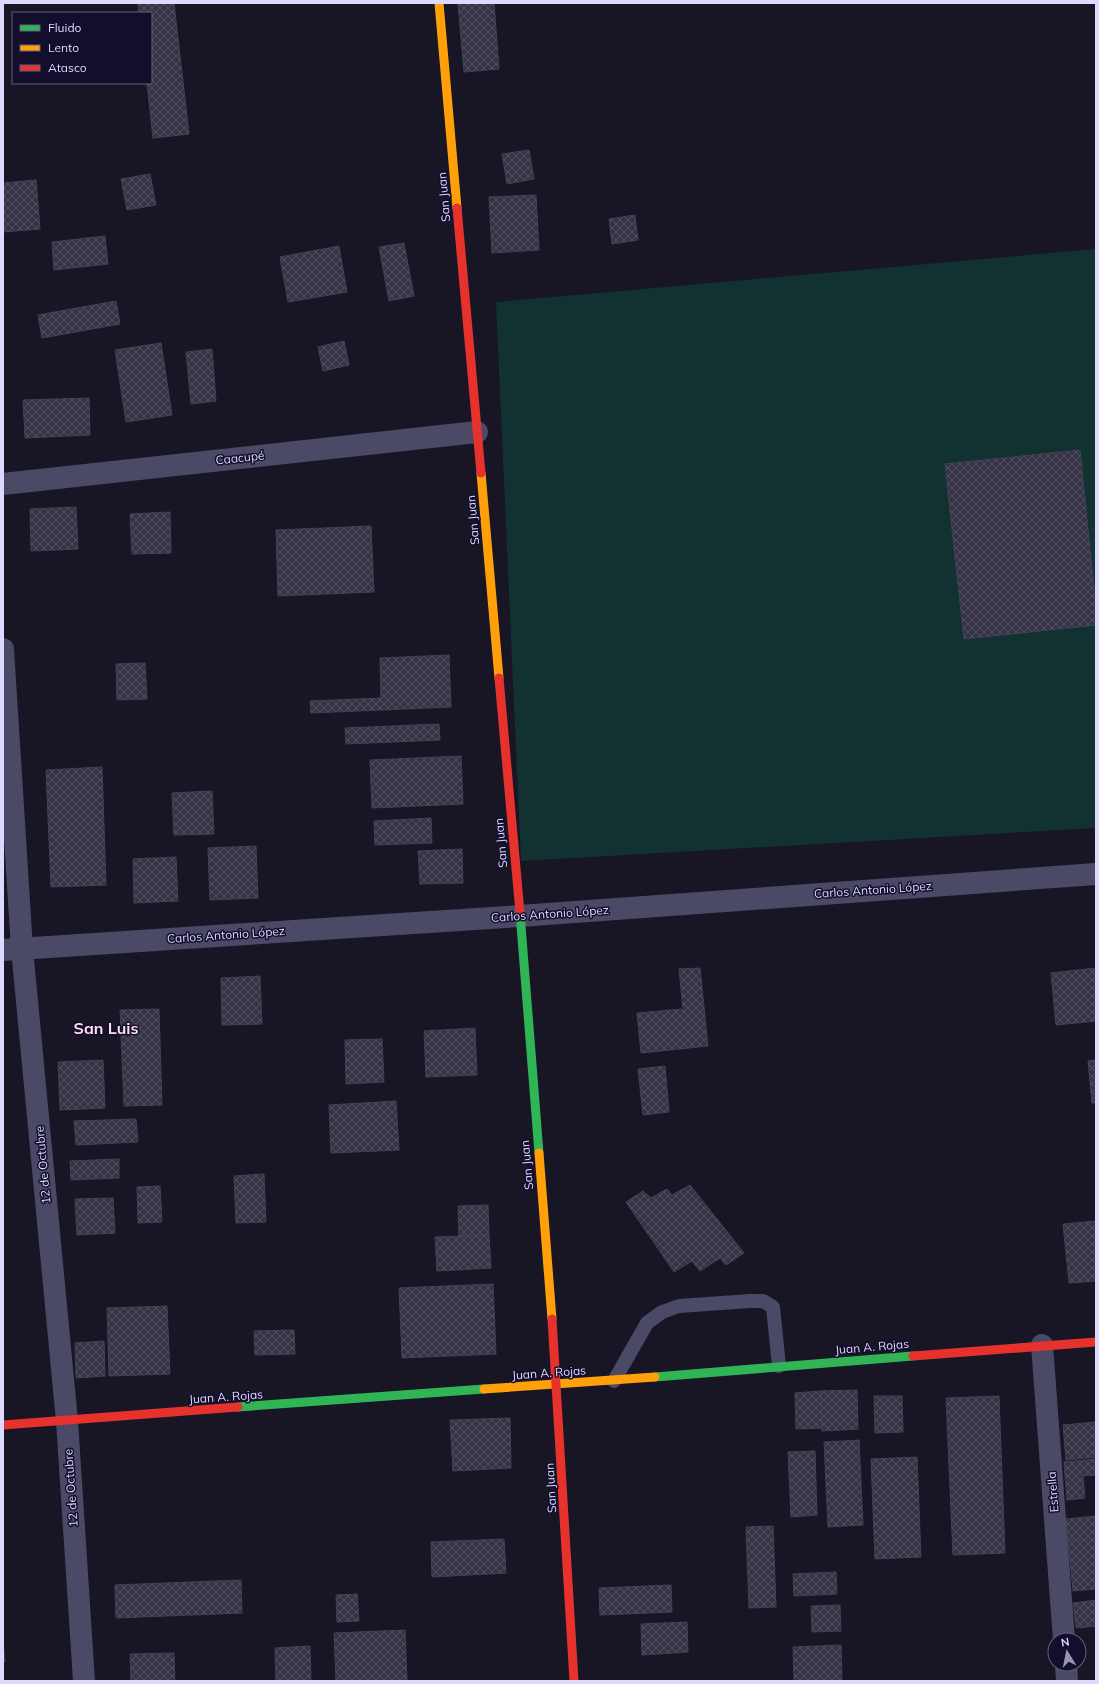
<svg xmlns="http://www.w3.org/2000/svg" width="1099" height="1684" viewBox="0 0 1099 1684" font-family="Mulish,sans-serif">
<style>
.garden{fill:#123232}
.building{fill:url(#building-cross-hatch);stroke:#444058}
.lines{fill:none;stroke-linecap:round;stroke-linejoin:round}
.lane{stroke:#4a4966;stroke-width:14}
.street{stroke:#4a4966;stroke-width:22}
.fast{stroke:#30b455;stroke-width:9}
.slow{stroke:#ff9f0a;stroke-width:9}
.jam{stroke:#e5322d;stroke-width:9}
.labels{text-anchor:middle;stroke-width:3;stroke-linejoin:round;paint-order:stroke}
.street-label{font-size:12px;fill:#ddd9ff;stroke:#130e2c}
.district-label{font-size:16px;font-weight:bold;fill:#ffdbf3;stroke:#130e2c}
</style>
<defs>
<pattern id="building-cross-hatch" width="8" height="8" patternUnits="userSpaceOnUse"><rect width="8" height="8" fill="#363346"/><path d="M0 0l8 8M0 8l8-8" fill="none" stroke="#535062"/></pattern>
</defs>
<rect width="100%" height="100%" fill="#181525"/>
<!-- garden -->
<path class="garden" d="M1096 249V828L521 861 496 302Z"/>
<!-- building -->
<path class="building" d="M138 3H174L189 134 153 138 147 83H151V13H139Z
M458 3H494L499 69 464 72Z
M529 150 534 179 507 184 502 154Z
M150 174 156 205 127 210 121 179Z
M36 180 40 229 3 232V183Z
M536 195 539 250 492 253 489 197Z
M635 215 638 240 612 244 609 219Z
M105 236 108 264 54 270 52 242Z
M404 243 414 296 389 301 379 247Z
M339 246 347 292 288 302 280 257Z
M116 301 120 324 42 338 38 315Z
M344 341 349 365 323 371 318 347Z
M161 343 172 415 126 422 115 350Z
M212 349 216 401 191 404 186 352Z
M89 398 90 435 25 438 23 400Z
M1080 450 1096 609V625L964 639 945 464Z
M76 507 78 549 31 551 30 509Z
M170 512 171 553 132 554 130 514Z
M371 526 374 592 278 596 276 530Z
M449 655 451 707 311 713 310 701 381 698 380 658Z
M145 663 147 699 117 700 116 664Z
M439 724 440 740 346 744 345 728Z
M461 756 463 804 372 808 370 760Z
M102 767 106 885 51 887 46 770Z
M212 791 214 834 174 835 172 793Z
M431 818 432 843 375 845 374 821Z
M256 846 258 898 210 900 208 848Z
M462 849 463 883 420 884 418 851Z
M176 857 178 901 134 903 133 859Z
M700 968 708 1046 641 1053 637 1013 683 1009 679 969Z
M1096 968V1021L1056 1025 1051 973Z
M260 976 262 1024 222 1025 221 978Z
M159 1009 162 1105 124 1106 120 1010Z
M475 1028 477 1075 426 1077 424 1031Z
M382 1039 384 1082 346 1084 345 1040Z
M103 1060 105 1108 60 1110 58 1062Z
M1096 1060V1103H1092L1088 1061Z
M665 1066 669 1112 643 1115 638 1069Z
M396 1101 399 1150 331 1153 329 1105Z
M136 1119 138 1142 76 1145 74 1121Z
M119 1159V1178L71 1180 70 1161Z
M264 1174 266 1222 236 1223 234 1176Z
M690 1185 744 1253 726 1265 720 1258 700 1271 692 1261 674 1272 626 1202 643 1191 651 1198 667 1189 672 1195Z
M160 1186 162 1222 138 1223 137 1187Z
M113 1198 115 1233 77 1235 75 1199Z
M488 1205 489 1235 459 1236 458 1206Z
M1096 1221V1281L1069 1283 1063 1224Z
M489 1235 491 1268 437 1271 435 1237Z
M493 1284 496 1354 402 1358 399 1288Z
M167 1306 170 1374 109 1376 107 1308Z
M294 1330 295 1354 255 1355 254 1331Z
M104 1341 105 1376 76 1378 75 1343Z
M857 1390 858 1429 822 1431 821 1391Z
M821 1391 822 1428 796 1429 795 1393Z
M874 1396H902L903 1432 875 1433Z
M999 1396 1005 1553 953 1555 946 1398Z
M510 1418 511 1468 453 1471 450 1420Z
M1096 1422V1457L1066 1460 1063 1425Z
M859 1440 863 1525 828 1527 824 1442Z
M815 1451 817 1515 791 1517 788 1452Z
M917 1457 921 1557 875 1559 871 1459Z
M1096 1459V1475L1083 1476 1085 1498 1067 1500 1064 1462Z
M1096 1516V1538L1068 1541 1066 1519Z
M773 1526 776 1607 749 1608 746 1527Z
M1096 1538V1589L1073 1591 1068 1541Z
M504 1539 506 1573 432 1577 431 1542Z
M836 1572 837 1594 794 1596 793 1574Z
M241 1580 242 1613 116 1618 115 1585Z
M671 1585 672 1612 600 1615 599 1588Z
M357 1594 359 1621 337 1622 336 1595Z
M1096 1600V1626L1076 1628 1073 1603Z
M840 1605 841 1631 812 1632 811 1606Z
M687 1622 688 1652 642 1655 641 1624Z
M405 1630 407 1680 336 1681 334 1633Z
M3 1641 5 1662H3Z
M841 1645 842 1681H794L793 1647Z
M310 1646 311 1681H276L275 1648Z
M174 1653 175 1681H131L130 1654Z"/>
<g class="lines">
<!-- lane -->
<path class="lane" d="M614 1381 647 1323 662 1312 679 1306 750 1301H763L773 1307 779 1366"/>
<!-- street -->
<path class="street" d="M3 484 477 432
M3 649 22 949 67 1421 84 1681
M3 950 520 916 1096 874
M1042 1345 1064 1640
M1066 1664 1067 1681"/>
<!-- fast -->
<path class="fast" d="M520 913 539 1153
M655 1377 913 1356
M238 1407 484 1389"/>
<!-- slow -->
<path class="slow" d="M439 3 457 208
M481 473 499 678
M539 1153 552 1319
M484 1389 655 1377"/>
<!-- jam -->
<path class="jam" d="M457 208 481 473
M499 678 520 913
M552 1319 574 1681
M913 1356 1096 1342
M3 1425 238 1407"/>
</g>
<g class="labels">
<!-- street labels -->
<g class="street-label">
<text transform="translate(444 197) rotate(-95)" y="4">San Juan</text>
<text transform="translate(240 458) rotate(-6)" y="4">Caacupé</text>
<text transform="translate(473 520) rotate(-95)" y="4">San Juan</text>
<text transform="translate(501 843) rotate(-95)" y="4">San Juan</text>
<text transform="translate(873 890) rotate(-4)" y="4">Carlos Antonio López</text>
<text transform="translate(550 914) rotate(-4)" y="4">Carlos Antonio López</text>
<text transform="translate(226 935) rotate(-4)" y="4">Carlos Antonio López</text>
<text transform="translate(43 1165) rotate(-95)" y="4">12 de Octubre</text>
<text transform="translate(527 1165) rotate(-95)" y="4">San Juan</text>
<text transform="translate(872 1347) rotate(-5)" y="4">Juan A. Rojas</text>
<text transform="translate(549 1373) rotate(-4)" y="4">Juan A. Rojas</text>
<text transform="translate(226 1397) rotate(-4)" y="4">Juan A. Rojas</text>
<text transform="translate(71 1488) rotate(-94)" y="4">12 de Octubre</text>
<text transform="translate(551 1488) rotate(-93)" y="4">San Juan</text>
<text transform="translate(1053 1492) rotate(-94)" y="4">Estrella</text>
</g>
<!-- district labels -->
<g class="district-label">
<text x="106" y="1034">San Luis</text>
</g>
</g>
<!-- border -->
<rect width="1099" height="1684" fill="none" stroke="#ddd9ff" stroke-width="8"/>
<!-- legend -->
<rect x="12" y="12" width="140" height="72" fill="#130e2c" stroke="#645f80"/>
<rect x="20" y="25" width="20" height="6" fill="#30b455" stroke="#645f80"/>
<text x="48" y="32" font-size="12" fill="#ddd9ff">Fluido</text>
<rect x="20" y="45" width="20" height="6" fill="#ff9f0a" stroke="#645f80"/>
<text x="48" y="52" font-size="12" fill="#ddd9ff">Lento</text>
<rect x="20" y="65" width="20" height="6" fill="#e5322d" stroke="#645f80"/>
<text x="48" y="72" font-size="12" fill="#ddd9ff">Atasco</text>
<!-- north arrow -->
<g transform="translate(1067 1652) rotate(350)"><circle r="19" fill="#130e2c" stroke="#645f80"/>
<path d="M0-3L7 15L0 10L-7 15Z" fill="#9894b3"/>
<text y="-6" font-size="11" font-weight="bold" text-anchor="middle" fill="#ddd9ff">N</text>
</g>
</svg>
